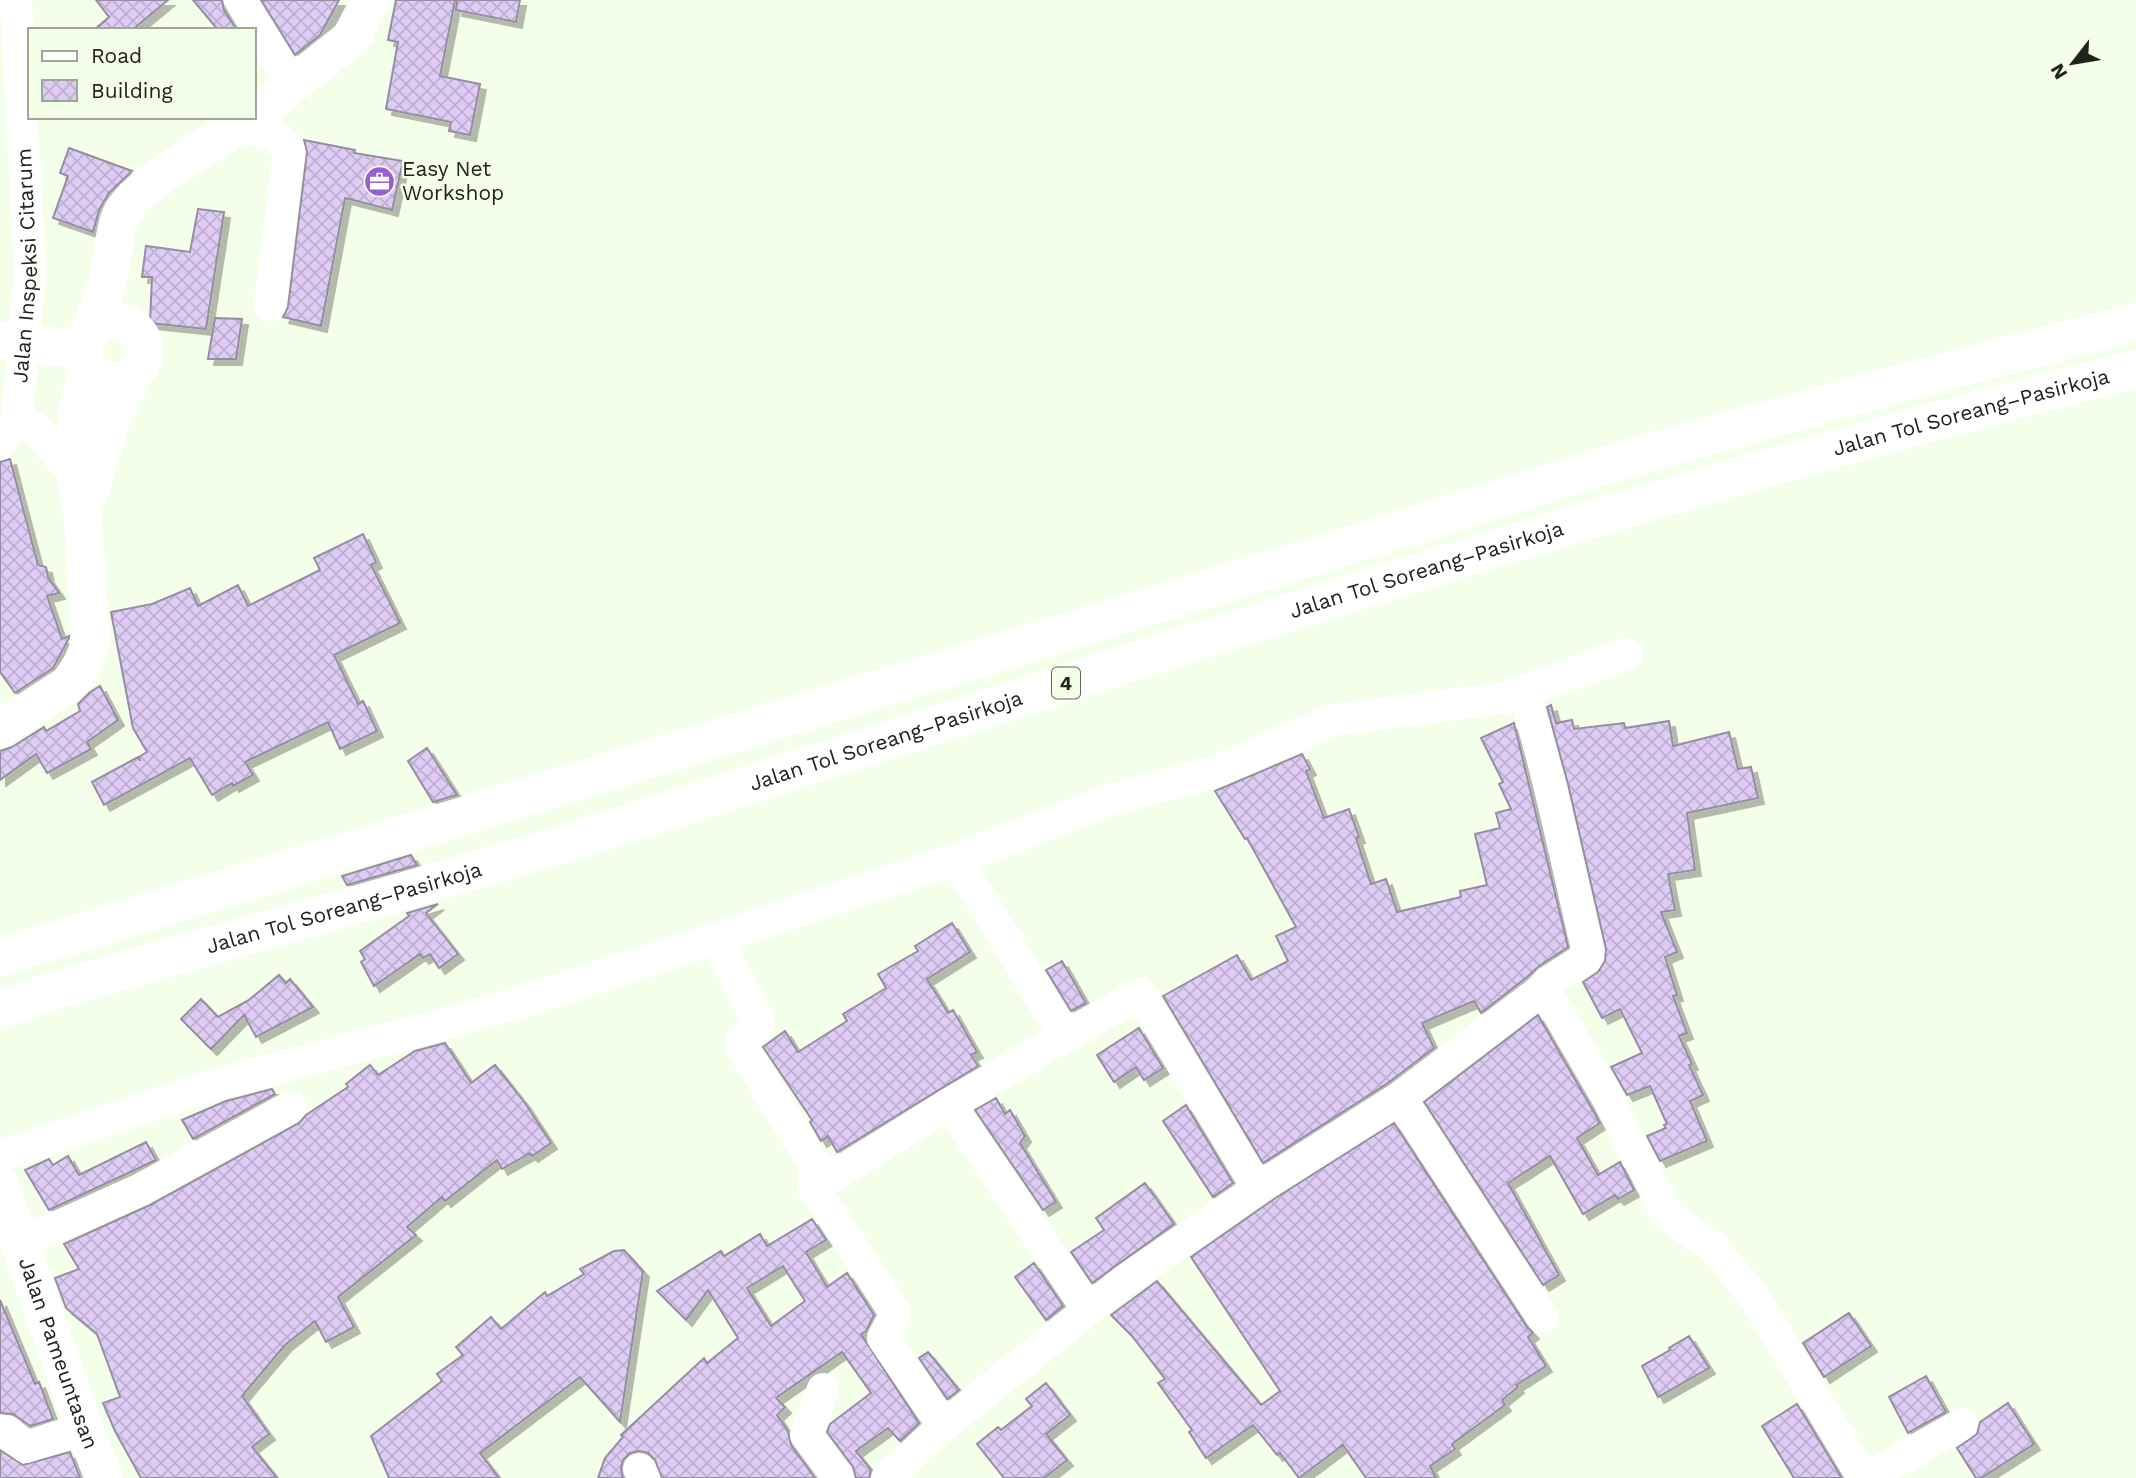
<svg xmlns="http://www.w3.org/2000/svg" width="2136" height="1478" viewBox="0 0 2136 1478" font-family="'Work Sans',sans-serif">
<style>
.building{fill:url(#building-cross-hatch);stroke:#968da2;stroke-width:2;fill-rule:evenodd;filter:url(#shadow)}
.lines{fill:none;stroke-linecap:round;stroke-linejoin:round}
.street{stroke:#fff;stroke-width:32}
.secondary{stroke:#fff;stroke-width:38}
.highway{stroke:#fff;stroke-width:38}
.labels{text-anchor:middle;stroke-width:5;stroke-linejoin:round;paint-order:stroke}
.shield{fill:#f3ffe8;stroke:#5f6659;stroke-width:2}
.shield-label{font-size:19px;font-weight:bold;fill:#20241c}
.poi-label{font-size:21px;fill:#20241c;stroke:#f3ffe8;text-anchor:start}
.street-label{font-size:21px;fill:#20241c;stroke:#f3ffe8}
</style>
<defs>
<pattern id="building-cross-hatch" width="8" height="8" patternUnits="userSpaceOnUse" patternTransform="scale(1.75)"><rect width="8" height="8" fill="#deccf5"/><path d="M0 0l8 8M0 8l8-8" fill="none" stroke="#beafd1"/></pattern>
<filter id="shadow"><feDropShadow dx="6" dy="6" stdDeviation="0" flood-color="#0004"/></filter>
</defs>
<rect width="100%" height="100%" fill="#f3ffe8"/>
<!-- building -->
<path class="building" d="M96 0H168L132 30H94L109 17Z
M193 0H222L224 10 237 30H218Z
M261 0H339L320 35 295 55Z
M396 0H455L440 76 480 84 470 135 449 131 451 122 386 109 398 42 388 40Z
M457 0H520L516 22 456 10Z
M304 140 355 150 354 153 403 161 392 210 345 198 321 326 283 317 288 307 307 152Z
M69 148 132 171 109 193 99 210 93 232 53 218 68 176 60 173Z
M198 209 224 212 206 329 150 323 152 277H142L146 246 190 252Z
M215 318 242 319 236 359H208Z
M10 459 38 565 46 567 48 577 59 593 47 596 62 639 69 636V638L53 668 15 693 0 672V462Z
M363 534 376 562 371 565 400 623 334 655 358 704 363 701 377 731 340 749 328 722 245 762 253 775 233 786 232 783 212 795 190 758 104 805 92 782 138 757 140 761 139 757 147 752 133 728 111 612 152 604 190 588 198 606 238 585 248 606 320 570 314 558Z
M100 686 118 720 87 742 91 749 47 773 36 754 0 780V751L12 747 44 727 46 731 80 711 78 704 90 692Z
M1551 705 1556 723 1572 720 1574 729 1624 723 1625 728 1669 721 1673 746 1729 732 1738 769 1751 767 1758 798 1687 813 1695 870 1668 874 1675 910 1661 912 1677 952 1665 957 1677 995 1673 996 1687 1033 1679 1036 1692 1064 1689 1065 1703 1095 1690 1101 1707 1141 1660 1161 1647 1136 1666 1128 1664 1125 1667 1124 1650 1086 1627 1095 1611 1067 1642 1053 1620 1009 1602 1018 1583 982 1598 972 1605 961 1606 949 1568 784 1547 707Z
M1514 723 1568 947 1538 967 1527 977 1481 1013 1474 1001 1422 1023 1434 1048 1388 1083 1263 1163 1163 996 1237 955 1251 980 1288 961 1276 936 1296 927 1247 838 1245 839 1215 791 1302 754 1310 769 1306 771 1324 818 1349 809 1359 837 1356 838 1371 884 1386 879 1397 912 1461 897 1460 891 1487 885 1475 834 1500 828 1496 813 1511 809 1499 784 1503 782 1481 738Z
M427 748 457 795 433 802 408 761Z
M411 855 417 865 347 885 342 876Z
M438 904 426 913 458 954 439 968 430 954 423 958 420 954 374 986 361 962 365 959 360 951 409 916 407 913Z
M952 923 970 952 927 979 948 1013 953 1010 977 1052 971 1055 978 1066 837 1152 828 1136 821 1141 810 1122 812 1120 763 1047 785 1031 798 1052 847 1021 843 1014 886 988 878 974 918 951 915 946Z
M1062 961 1086 1003 1071 1011 1046 970Z
M279 975 286 983 290 979 313 1007 256 1037 244 1015 211 1049 181 1019 201 999 218 1017 249 1000Z
M1538 1015 1600 1123 1577 1138 1598 1175 1620 1162 1634 1190 1618 1199 1615 1195 1583 1214 1550 1156 1508 1183 1559 1275 1543 1285 1424 1102Z
M1139 1028 1163 1068 1144 1080 1136 1067 1114 1082 1097 1055Z
M445 1043 471 1083 495 1065 525 1103 551 1143 532 1156 530 1153 502 1169 497 1160 445 1201 442 1197 407 1227 416 1235 338 1297 354 1327 326 1342 315 1321 285 1345 242 1396 269 1434 252 1447 277 1478H141L115 1431 103 1403 120 1397 97 1334 66 1308 55 1278 79 1269 64 1244 150 1205 299 1123 306 1115 348 1087 346 1084 370 1065 378 1075 415 1051Z
M272 1089 275 1094 193 1139 182 1120 226 1101Z
M996 1098 1005 1114 1010 1110 1025 1136 1020 1143 1056 1202 1043 1210 975 1110Z
M1186 1105 1233 1183 1213 1197 1163 1121Z
M1394 1123 1527 1327 1533 1333 1528 1337 1546 1366 1516 1385 1518 1387 1502 1400 1505 1405 1452 1444 1455 1449 1430 1466 1436 1478H1366L1343 1445 1299 1478 1280 1453 1277 1455 1253 1425 1206 1458 1189 1432 1192 1430 1158 1383 1165 1379 1132 1336 1111 1315 1157 1281 1261 1405 1280 1391 1191 1257 1274 1199Z
M146 1142 156 1160 49 1210 25 1170 49 1159 53 1165 68 1156 79 1175Z
M1145 1183 1174 1224 1092 1283 1071 1252 1104 1230 1096 1218Z
M812 1219 826 1240 806 1252 827 1287 847 1273 874 1315 866 1331 861 1334 919 1423 900 1441 888 1428 856 1451 871 1470 869 1478H856L853 1467 827 1432 830 1424 871 1393 842 1352 776 1398 785 1407 777 1415 788 1431 791 1445 815 1478H662L655 1460 648 1453 639 1451 630 1453 623 1460 621 1469 623 1478H598L605 1458 623 1437 621 1435 704 1358 707 1363 738 1338 708 1290 686 1320 657 1291 721 1251 724 1256 760 1234 767 1246ZM783 1266 805 1301 771 1326 747 1288Z
M624 1250 643 1271 620 1422 580 1377 480 1453 499 1478H389L371 1436 442 1381 437 1374 463 1355 456 1347 491 1317 501 1329 545 1292 547 1296 584 1274 580 1269 614 1251Z
M1034 1263 1063 1306 1046 1320 1015 1277Z
M0 1300 35 1384 39 1382 53 1419 30 1426 13 1414 0 1413Z
M1849 1313 1871 1346 1824 1377 1803 1343Z
M1689 1336 1709 1368 1658 1397 1642 1366 1670 1350 1669 1348Z
M928 1352 959 1390 947 1399 919 1358Z
M1926 1376 1946 1412 1908 1433 1889 1397Z
M1046 1383 1070 1415 1046 1434 1067 1460 1044 1478H1004L977 1444 998 1427 1001 1430 1032 1406 1026 1399Z
M2008 1403 2034 1444 1981 1478H1976L1957 1448 1977 1434 1980 1422Z
M1797 1404 1842 1478H1794L1762 1426Z
M0 1450 23 1465 70 1452 80 1478H0Z"/>
<g class="lines">
<!-- street -->
<g class="street">
<path d="M240 0 292 86"/>
<path d="M240 126 277 136 289 150 270 305"/>
<path d="M17 418 35 427 62 461 94 474"/>
<path id="s1" d="M0 444 17 418 30 272 16 0"/>
<path d="M1523 690C1550 777 1567 865 1588 953L1587 957 1548 982 1540 991"/>
<path d="M956 859C993 918 1028 978 1065 1036L949 1104 1088 1310"/>
<path d="M716 938 759 1022 757 1028 741 1040 742 1048 815 1166 814 1188 894 1311V1317L883 1338 943 1426"/>
<path d="M1065 1036 1140 994 1258 1189"/>
<path d="M1399 1098 1542 1317"/>
<path d="M0 1156 210 1086 425 1029 531 999 956 859 1113 799 1217 771 1332 720 1504 698 1627 654"/>
<path d="M814 1188 949 1104"/>
<path d="M21 1243 141 1189 290 1107"/>
<path d="M823 1389 806 1435 838 1478"/>
<path d="M0 1432 7 1431 26 1447 84 1428"/>
<path d="M639 1469 644 1478"/>
<path d="M887 1478 943 1426 1124 1281 1264 1184 1399 1098 1540 991 1547 994 1609 1101 1668 1216 1715 1249 1753 1295 1863 1478"/>
<path d="M1867 1478 1962 1424"/>
</g>
<!-- secondary -->
<g class="secondary">
<path d="M254 115 355 35 357 27 370 0"/>
<circle cx="114" cy="351" r="30"/>
<path d="M88 336C95 316 105 296 109 275 113 257 113 235 120 217 131 185 222 140 251 117"/>
<path d="M0 340 65 348 84 346"/>
<path d="M89 493 112 418 133 374"/>
<path d="M0 729 69 684 82 664 91 642 83 519 75 468 77 414 88 366"/>
<path id="s2" d="M0 1186 84 1428 104 1478"/>
</g>
<!-- highway -->
<g class="highway">
<path d="M0 957 1335 550 1633 457 1902 383 2136 322"/>
<path id="s3" d="M0 1010 56 990C234 938 414 891 591 835 1104 673 1614 499 2136 369"/>
</g>
</g>
<!-- icons -->
<defs>
<symbol id="office-disc" viewBox="-11 -11 22 22"><circle r="9.5" fill="#995dd4" stroke="#f3ffe8"/><path d="M-6-3h4V-5.5h4V-3h4V5H-6ZM-1-4.5V-3h2v-1.5ZM-6 0V1H6V0Z" fill="#fff"/></symbol>
</defs>
<g fill-rule="evenodd">
<use href="#office-disc" x="362" y="164" width="35" height="35"/>
</g>
<g class="labels">
<!-- shield labels -->
<rect class="shield" x="1052" y="667.5" width="28" height="31" rx="5"/>
<g class="shield-label">
<text x="1066" y="690">4</text>
</g>
<!-- poi labels -->
<g class="poi-label">
<text x="402" y="176">Easy Net<tspan x="402" dy="24">Workshop</tspan></text>
</g>
<!-- street labels -->
<g class="street-label">
<text dy="7" stroke="none"><textPath href="#s1" startOffset="184">Jalan Inspeksi Citarum</textPath></text>
<text dy="7" stroke="none"><textPath href="#s3" startOffset="2060">Jalan Tol Soreang–Pasirkoja</textPath></text>
<text dy="7" stroke="none"><textPath href="#s3" startOffset="1493">Jalan Tol Soreang–Pasirkoja</textPath></text>
<text dy="7" stroke="none"><textPath href="#s3" startOffset="926">Jalan Tol Soreang–Pasirkoja</textPath></text>
<text dy="7" stroke="none"><textPath href="#s3" startOffset="359">Jalan Tol Soreang–Pasirkoja</textPath></text>
<text dy="7" stroke="none"><textPath href="#s2" startOffset="177">Jalan Pameuntasan</textPath></text>
</g>
</g>
<!-- legend -->
<rect x="28" y="28" width="228" height="91" fill="#f3ffe8" stroke="#9fa796" stroke-width="2"/>
<rect x="42" y="51" width="35" height="10" fill="#ffffff" stroke="#9fa796" stroke-width="2"/>
<text x="91" y="63" font-size="21" fill="#20241c">Road</text>
<rect x="42" y="80" width="35" height="21" fill="url(#building-cross-hatch)" stroke="#9fa796" stroke-width="2"/>
<text x="91" y="98" font-size="21" fill="#20241c">Building</text>
<!-- north arrow -->
<g transform="translate(2073 63) rotate(239)" stroke="#f3ffe8" stroke-width="5" paint-order="stroke">
<path d="M0-5L12 26L0 18L-12 26Z" fill="#20241c"/>
<text y="-10" font-size="19" font-weight="bold" text-anchor="middle" fill="#20241c">N</text>
</g>
</svg>
